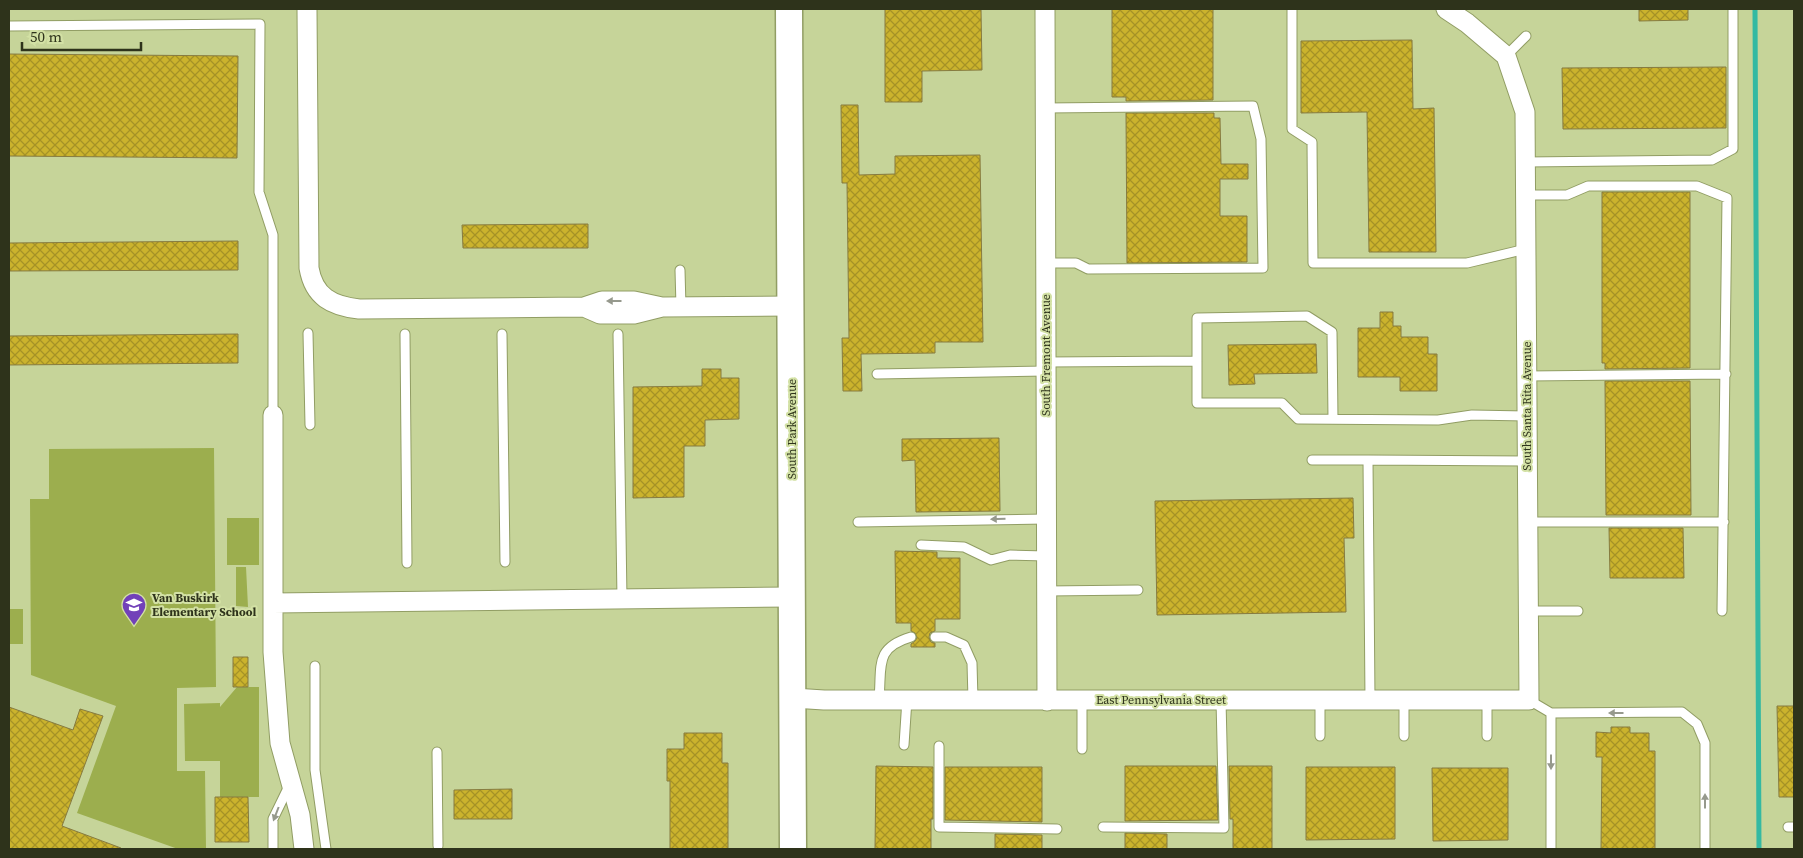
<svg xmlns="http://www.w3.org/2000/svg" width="1803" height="858" viewBox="0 0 1803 858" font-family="'Source Serif 4',serif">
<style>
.green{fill:#9cae4e}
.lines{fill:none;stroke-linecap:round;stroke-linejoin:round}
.stream{stroke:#34b9a2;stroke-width:5}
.building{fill:url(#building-cross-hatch);stroke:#867b41}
.lane-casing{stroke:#919d64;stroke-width:11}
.street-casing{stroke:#919d64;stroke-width:21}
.secondary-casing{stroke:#919d64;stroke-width:29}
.lane{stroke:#fff;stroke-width:9}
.street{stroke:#fff;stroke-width:19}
.secondary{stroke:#fff;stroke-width:26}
.oneway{fill:#96998d}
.labels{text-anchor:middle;stroke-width:4;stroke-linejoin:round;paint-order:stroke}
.street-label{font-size:12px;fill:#2e331b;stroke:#d3e1a5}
.poi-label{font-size:12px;font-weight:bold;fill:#2e331b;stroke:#d3e1a5;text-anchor:start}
</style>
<defs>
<pattern id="building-cross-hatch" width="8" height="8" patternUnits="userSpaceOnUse" patternTransform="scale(1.25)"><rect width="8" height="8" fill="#cbb32d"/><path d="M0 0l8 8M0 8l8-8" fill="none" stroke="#a59226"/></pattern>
</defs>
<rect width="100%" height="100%" fill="#c6d499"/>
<!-- green -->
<path class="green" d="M214 448 216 687 177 688V771H205L206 849H178L77 813 116 706 31 675 30 499H49V449Z
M227 518H259V565H227Z
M236 567H246L248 607 236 606Z
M9 609H23V644H9Z
M237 687H259V797H220V761H185L184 704 220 703V707Z"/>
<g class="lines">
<!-- stream -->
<path class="stream" d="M1755 9 1759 849"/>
</g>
<!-- building -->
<path class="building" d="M885 9H981L982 70 922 71V102H885Z
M1112 9H1213V100L1126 101V97H1112Z
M1639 9H1688V20L1639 21Z
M1412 40 1413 109 1434 108 1436 252H1369L1367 112 1301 113V41Z
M9 54 238 56 237 158 9 156Z
M1726 67V128L1563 129 1562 68Z
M841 105H858L859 175 895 174V156L980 155 983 342H935V353L861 354 862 391H843L842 338H849L847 183H842Z
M1126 113H1214V118H1220L1221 164H1248V179H1220V216H1247V262L1127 263Z
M1602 192H1690V368L1605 369V363H1602Z
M588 224V248H463L462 225Z
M238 241V270L9 271V243Z
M1380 312H1393V326H1401V337H1428V354H1437V391H1400V377H1358V328H1380Z
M238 334V363L9 365V336Z
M1316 344 1317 373 1254 374 1255 384 1229 385 1228 345Z
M702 369H721V378H739V419L705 420V446H684V497L633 498V387L702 386Z
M1605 381H1690L1691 515H1606Z
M999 438 1000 511 916 512 915 460 902 461V439Z
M1353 498 1354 538H1344L1346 612 1157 615 1155 501Z
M1609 528H1683L1684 578H1610Z
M895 551 937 552V558H960V619H935V631L930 633 929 637 931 642 935 643V647H911V644L915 641 917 638 915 633 911 631V623H896Z
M233 657H248V687H233Z
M1777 706H1794V797H1779Z
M9 707 73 730 80 709 103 716 62 826 121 848V849H9Z
M1611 727H1630V733H1649V751H1655V849H1601L1602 757H1596V732L1611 733Z
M684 733H722V763H728V849H670V781H667V749H684Z
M876 766 933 767V819H931V849H875Z
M1125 766H1216L1218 820 1125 821Z
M1229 766H1272V849H1233V819H1230Z
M945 767H1042V822L945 820Z
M1306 767H1395V839L1306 840Z
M1432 768H1508V840L1433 841Z
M512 789V819H454V790Z
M215 797H248L249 842H215Z
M1125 833 1167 834V849H1125Z
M995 834 1042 835V849H995Z"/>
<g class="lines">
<defs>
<path id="lane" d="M1292 9V129L1312 142 1313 263H1467L1526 249
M9 26 260 24 259 192 273 235V415
M1506 56 1526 36
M1045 108 1253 106 1261 139 1263 268 1088 269 1076 263H1046
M1525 162 1712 160 1733 149V9
M1525 195H1567L1588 186H1697L1727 198 1722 611
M680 270 681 307
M308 333 310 425
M405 334 407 563
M502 334 505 562
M618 334 622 599
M1046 362 1197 361
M877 374 1046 371
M1527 376 1726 374
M1333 419 1332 332 1307 316 1197 318V403H1282L1298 419 1438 420 1472 415 1527 416
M1312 460H1368
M858 522 1046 519
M1527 522H1724
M921 545 964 547 991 560 1010 555 1046 556
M1046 591 1138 590
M1528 611H1578
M935 637H946L964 645 972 663 973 700
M315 666V770L326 849
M879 699C882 666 874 648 911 637
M1320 700V736
M1370 700 1368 460 1527 461
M1487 700V736
M1529 700 1551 713 1682 712 1697 724 1705 743V849
M1082 701V749
M1551 713V849
M1404 736V700
M904 745 907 699
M939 746V827L1057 829
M437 752 438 846
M1103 827 1224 828 1221 700
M1788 827H1794
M273 849V819L290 784"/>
<path id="street" d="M307 9 309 268C314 297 332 306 359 309L584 307
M1045 9 1047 701
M662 307 634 314H600L584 307 602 301H634L662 307 791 306
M273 415V652L280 743 300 815 304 849
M273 603 792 597
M793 698 824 700H1529L1525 112 1506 56 1467 23 1446 9"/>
<path id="secondary" d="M789 9 793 849"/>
</defs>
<!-- lane casing -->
<use href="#lane" class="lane-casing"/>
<!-- street casing -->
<use href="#street" class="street-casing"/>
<!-- secondary casing -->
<use href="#secondary" class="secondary-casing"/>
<!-- lane -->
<use href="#lane" class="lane"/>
<!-- street -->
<use href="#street" class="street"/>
<!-- secondary -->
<use href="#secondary" class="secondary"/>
</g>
<!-- one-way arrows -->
<defs><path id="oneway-solid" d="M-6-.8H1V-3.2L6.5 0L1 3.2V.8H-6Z" transform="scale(1.25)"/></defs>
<g class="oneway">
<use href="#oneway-solid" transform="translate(614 301) rotate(-180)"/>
<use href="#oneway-solid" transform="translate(998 519) rotate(179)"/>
<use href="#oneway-solid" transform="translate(1616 713) rotate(180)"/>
<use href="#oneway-solid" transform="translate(1551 762) rotate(90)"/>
<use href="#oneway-solid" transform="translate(1705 801) rotate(-90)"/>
<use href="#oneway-solid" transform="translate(276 814) rotate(111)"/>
</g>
<!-- icons -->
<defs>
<symbol id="school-pin" viewBox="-11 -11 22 30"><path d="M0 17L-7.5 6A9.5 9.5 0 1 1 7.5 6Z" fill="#7241b9" stroke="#d3e1a5"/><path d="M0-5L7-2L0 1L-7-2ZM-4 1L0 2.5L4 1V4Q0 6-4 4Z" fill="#fff"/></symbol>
</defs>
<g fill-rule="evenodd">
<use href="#school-pin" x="120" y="591" width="28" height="38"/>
</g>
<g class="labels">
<!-- street labels -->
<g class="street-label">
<text transform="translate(1046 355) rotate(-90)" y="4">South Fremont Avenue</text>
<text transform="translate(1527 406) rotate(-90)" y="4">South Santa Rita Avenue</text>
<text transform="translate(792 429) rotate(-90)" y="4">South Park Avenue</text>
<text x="1161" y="704">East Pennsylvania Street</text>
</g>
<!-- poi labels -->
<g class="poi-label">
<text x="152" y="602">Van Buskirk<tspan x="152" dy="14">Elementary School</tspan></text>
</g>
</g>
<!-- border -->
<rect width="1803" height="858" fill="none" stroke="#2e331b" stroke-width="20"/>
<!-- scale -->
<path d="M22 42v8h119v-8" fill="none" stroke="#2e331b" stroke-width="2.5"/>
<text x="30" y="42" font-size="15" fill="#2e331b" stroke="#d3e1a5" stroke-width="4" paint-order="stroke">50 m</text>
</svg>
